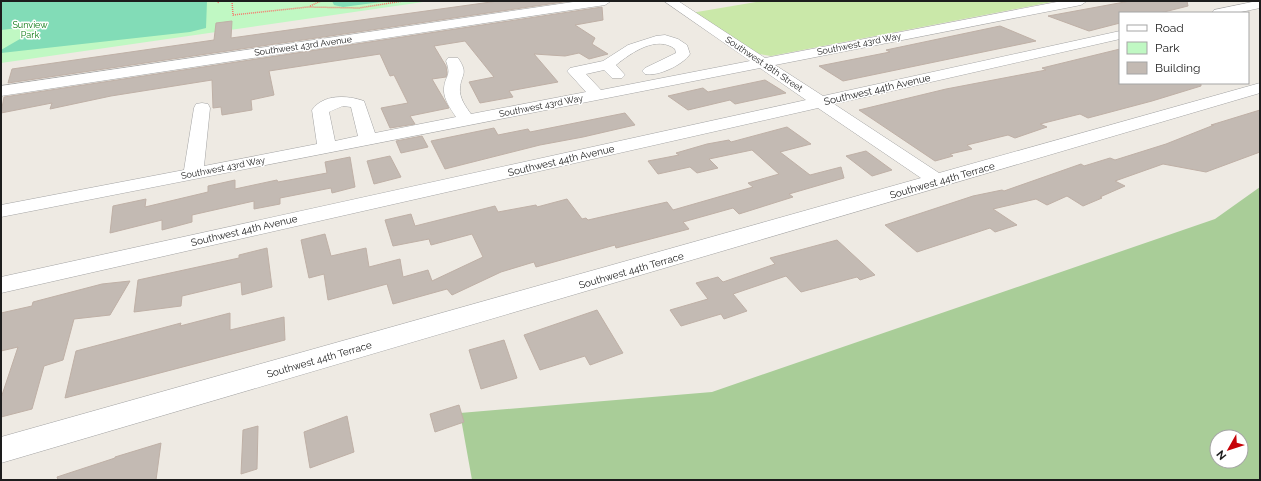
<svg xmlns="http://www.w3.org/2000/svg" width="1261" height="481" viewBox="0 0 1261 481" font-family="Raleway,sans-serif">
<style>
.grass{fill:#cae8a9}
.forest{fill:#a9cd98;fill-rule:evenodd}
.park{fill:#c0f8c3}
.pitch{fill:#82dcb7}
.building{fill:#c3bab3;stroke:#bfb0a6}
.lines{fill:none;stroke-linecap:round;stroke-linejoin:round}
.minor-casing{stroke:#a4a4a4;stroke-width:1}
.path{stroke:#f7756b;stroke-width:1.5;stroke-dasharray:1 1;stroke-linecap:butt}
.minor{fill:#fff;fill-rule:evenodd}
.labels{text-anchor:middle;stroke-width:3;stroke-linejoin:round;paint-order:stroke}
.far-park-label{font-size:9px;fill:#0d7913;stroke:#fff}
.far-street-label{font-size:9px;fill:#1d1d1d;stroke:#fff}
.street-label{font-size:10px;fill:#1d1d1d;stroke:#fff}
</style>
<rect width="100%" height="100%" fill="#eeeae3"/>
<!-- grass -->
<path class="grass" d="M762 1H1057L771 56 759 54 691 13Z"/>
<!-- forest -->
<path class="forest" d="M1260 187V480H472L460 413 712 392 1215 219ZM1217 437H1241V461H1217Z"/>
<!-- park -->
<path class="park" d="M1 1H430L1 63Z"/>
<!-- pitch -->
<path class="pitch" d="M1 1H207L206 28 190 32 1 53V50L44 25 1 30Z
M332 1H389L343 7 334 5Z"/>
<!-- building -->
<path class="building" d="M498 1H570L8 83 12 69 214 40 216 23 232 21 231 38Z
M1130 1H1187L1188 6 1160 13H1120V23L1089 31 1048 16Z
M602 7 603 20 575 25 595 38 592 44 608 54 589 59 579 53 565 56 534 54 558 82 509 91 513 97 480 103 469 82 494 77 465 41 434 46 446 66 447 73 446 77 432 79 449 108 410 116 415 124 390 128 381 108 408 103 394 75 390 76 380 54 269 71 274 95 251 100 252 110 222 115 221 107 213 108 212 80 111 96 50 109 52 103 1 113 4 97Z
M1000 26 1036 41 843 81 819 66 890 52 886 50Z
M1120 49V83H1201V86L1152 101 1088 118 1080 114 1040 124 1047 127 1015 138 1008 135 967 145 972 149 950 154 953 156 935 161 859 110 946 89 1046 70 1042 68Z
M765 80 786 93 735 104 730 100 688 110 668 96 703 88 708 92Z
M1260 110V152L1206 172 1163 164 1115 181 1125 186 1100 197 1102 198 1083 206 1067 196 1047 205 1036 199 993 209 1017 225 995 232 990 228 917 252 885 225 973 196 1002 190 1004 191 1081 164 1084 166 1110 158 1115 160 1166 144 1214 125H1211Z
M625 113 635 125 583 137 540 145 445 169 431 141 494 128 498 135 528 129 530 132Z
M787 127 811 144 780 152 810 175 841 167 844 178 789 194 793 197 739 214 733 208 683 222 689 229 616 248 615 245 536 267 534 262 501 272 452 295 447 289 393 304 387 284 328 300 324 274 309 278 301 240 325 234 331 256 366 248 369 267 400 259 403 277 428 270 432 281 483 257 472 234 431 245 429 239 393 246 385 220 411 214 415 226 495 206 498 212 536 205 537 207 567 199 582 219 586 218 588 220 667 202 673 210 753 187 748 183 779 174 752 150 709 159 718 168 697 173 690 167 658 174 648 161 679 155 676 153 707 144 729 140 731 142Z
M422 136 428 147 401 153 396 141Z
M866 151 892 170 872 176 846 156Z
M390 156 401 177 374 184 367 161Z
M350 157 355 187 332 193 331 188 280 198V204L254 209V201L192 215V222L162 230V220L110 233 113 206 146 199 145 207 208 192V186L235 180V189L277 180 278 182 327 173 325 162Z
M837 240 875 275 860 280 857 277 801 292 786 276 733 294 747 311 724 319 721 314 681 326 670 310 708 299 696 283 718 277 723 282 775 264 770 258Z
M267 248 272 287 242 295 241 282 182 296 181 306 134 312 138 280 239 258V255Z
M130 281 110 315 74 319 63 360 44 366 32 409 1 417V398L18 347 1 351V313L32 306 33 302 102 284Z
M597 310 623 353 590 365 585 356 540 370 524 335Z
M230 313V330L284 317 285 340 65 398 76 351 181 323 180 326Z
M504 340 517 378 481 389 469 350Z
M459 405 464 422 435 432 430 414Z
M347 416 354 452 310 468 304 432Z
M258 426 257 469 241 474 243 430Z
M161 443 156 480H58L57 477 115 458V457Z"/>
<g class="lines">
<defs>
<path id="minor" d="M580 1H611L605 5 1 96V86Z
M664 1H678L765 58 1062 1H1087L1081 5 775 65 823 96 1120 31V39L834 104 939 173 1260 83V93L1 463V437L921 178 818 108 1 293V277L806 100 760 68 1 217V205L184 170 194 108 196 104 202 103 208 104 210 108 204 166 317 144 312 110C323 94 347 95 364 101L375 133 456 117C451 109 443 99 444 88 445 75 452 77 446 61L448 58H458C469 74 461 74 460 88 459 98 466 107 471 114L586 92 567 71 570 68 603 61 628 45 656 36 665 35 678 39 687 45 690 54C683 65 657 77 645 74L642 71 645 68 676 53 675 49C657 35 632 52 616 65L625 75 622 78H612L604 70 586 74 601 90 750 61ZM343 106 351 107 358 136 335 141 329 112Z
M1257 1H1260V8L1236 13H1212L1214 10Z"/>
</defs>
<!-- minor casing -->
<use href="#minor" class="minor-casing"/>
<!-- path -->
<path class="path" d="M232 1 233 15 308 7 359 8 403 1
M218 3 219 1
M310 6 321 1"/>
<!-- minor -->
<use href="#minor" class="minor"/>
</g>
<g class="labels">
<!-- far-park labels -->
<g class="far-park-label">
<text x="30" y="28">Sunview<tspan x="30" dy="10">Park</tspan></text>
</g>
<!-- far-street labels -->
<g class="far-street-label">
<text transform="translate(859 44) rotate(-11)" y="3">Southwest 43rd Way</text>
<text transform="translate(303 46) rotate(-8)" y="3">Southwest 43rd Avenue</text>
<text transform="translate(764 64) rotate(34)" y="3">Southwest 18th Street</text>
<text transform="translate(541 106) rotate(-11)" y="3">Southwest 43rd Way</text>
<text transform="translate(223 168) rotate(-11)" y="3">Southwest 43rd Way</text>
</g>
<!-- street labels -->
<g class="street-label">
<text transform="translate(877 89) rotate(-13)" y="4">Southwest 44th Avenue</text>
<text transform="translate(561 160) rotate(-13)" y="4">Southwest 44th Avenue</text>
<text transform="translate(942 180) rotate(-16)" y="4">Southwest 44th Terrace</text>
<text transform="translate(244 230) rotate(-13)" y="4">Southwest 44th Avenue</text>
<text transform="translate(631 270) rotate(-16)" y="4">Southwest 44th Terrace</text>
<text transform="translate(319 359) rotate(-16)" y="4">Southwest 44th Terrace</text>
</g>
</g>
<!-- border -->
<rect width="1261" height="481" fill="none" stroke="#1d1d1d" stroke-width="4"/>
<!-- legend -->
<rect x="1119" y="12" width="130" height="72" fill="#ffffff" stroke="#a5a5a5"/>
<rect x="1127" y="25" width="20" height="6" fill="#ffffff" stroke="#a5a5a5"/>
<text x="1155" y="32" font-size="12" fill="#1d1d1d">Road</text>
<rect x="1127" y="42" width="20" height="12" fill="#c0f8c3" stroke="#a5a5a5"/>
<text x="1155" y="52" font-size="12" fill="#1d1d1d">Park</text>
<rect x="1127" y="62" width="20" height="12" fill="#c3bab3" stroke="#a5a5a5"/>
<text x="1155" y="72" font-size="12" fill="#1d1d1d">Building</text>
<!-- north arrow -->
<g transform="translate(1229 449) rotate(231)"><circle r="19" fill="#ffffff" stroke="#a5a5a5"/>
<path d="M0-3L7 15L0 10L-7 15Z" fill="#c70309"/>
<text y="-6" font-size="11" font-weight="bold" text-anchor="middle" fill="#1d1d1d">N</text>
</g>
</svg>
